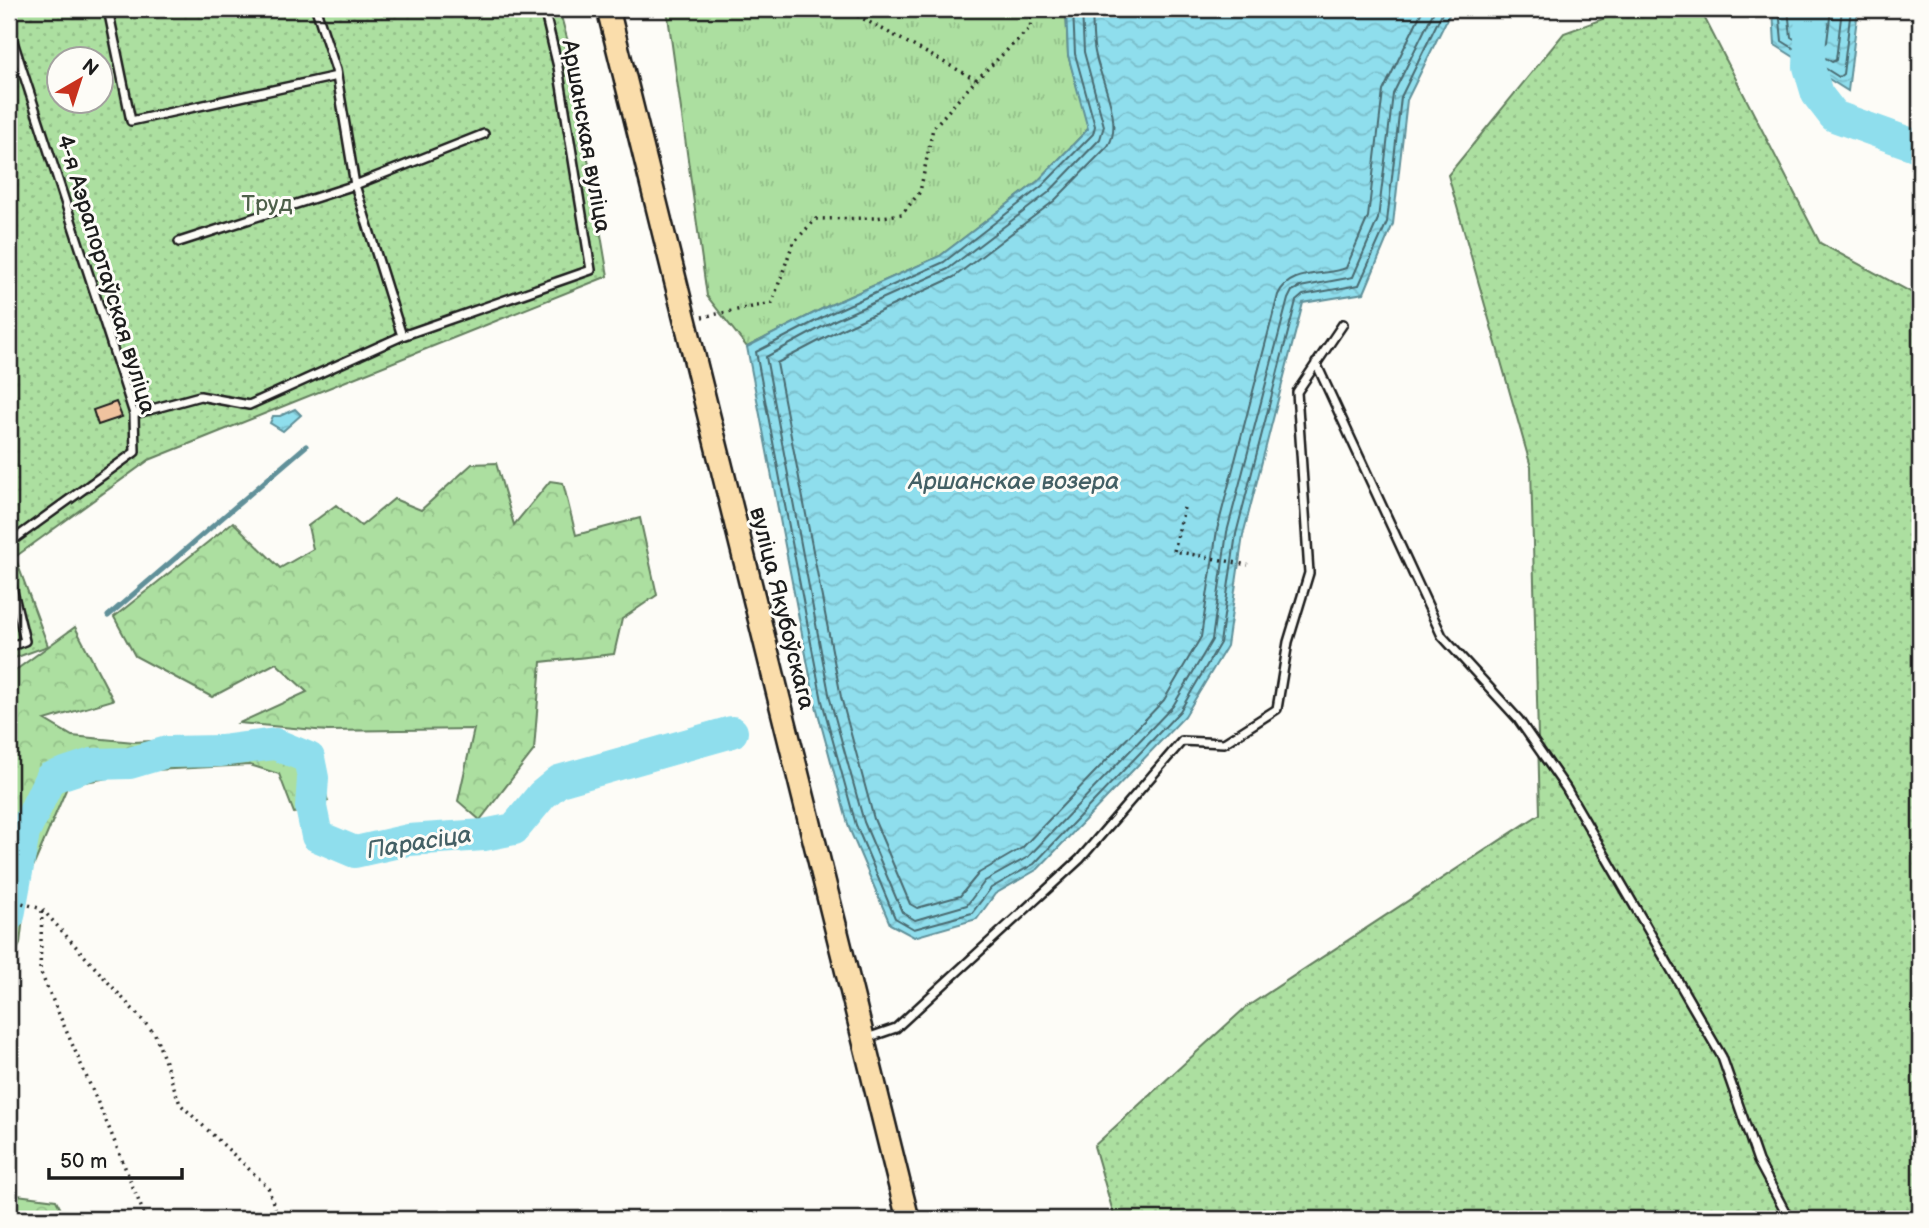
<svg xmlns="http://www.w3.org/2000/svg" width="1929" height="1228" viewBox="0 0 1929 1228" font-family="'Balsamiq Sans',sans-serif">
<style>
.grass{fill:url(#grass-tufts);stroke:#647e5e;stroke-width:2}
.forest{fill:url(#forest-crowns);stroke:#647e5e;stroke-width:2}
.garden{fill:url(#garden-dots);stroke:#647e5e;stroke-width:2;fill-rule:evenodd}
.water{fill:url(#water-waves);stroke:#619099;stroke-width:2}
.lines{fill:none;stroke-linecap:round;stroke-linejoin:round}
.shore{stroke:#4a6a70;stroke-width:2}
.stream{stroke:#619099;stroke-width:5}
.river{stroke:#8fdeed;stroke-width:32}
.building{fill:#f0c39f;stroke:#1c1c1c;stroke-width:2}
.service-casing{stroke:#1c1c1c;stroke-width:12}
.primary-casing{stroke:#1c1c1c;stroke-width:26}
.path{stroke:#1c1c1c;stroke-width:3.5;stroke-dasharray:2 5;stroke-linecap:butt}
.service{stroke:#fdfcf7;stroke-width:7}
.primary{stroke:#faddab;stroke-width:21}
.labels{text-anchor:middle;stroke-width:6;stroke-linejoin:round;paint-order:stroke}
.street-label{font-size:23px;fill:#1c1c1c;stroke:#fdfcf7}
.park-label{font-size:23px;fill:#4e604a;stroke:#fdfcf7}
.water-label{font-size:24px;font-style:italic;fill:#446065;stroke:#fdfcf7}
</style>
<defs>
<pattern id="grass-tufts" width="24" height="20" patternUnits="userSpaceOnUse" patternTransform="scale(1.75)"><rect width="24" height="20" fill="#acdfa0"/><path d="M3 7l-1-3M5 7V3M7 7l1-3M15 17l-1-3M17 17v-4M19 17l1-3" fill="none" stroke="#93bf89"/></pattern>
<pattern id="forest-crowns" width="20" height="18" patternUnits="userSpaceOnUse" patternTransform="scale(1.75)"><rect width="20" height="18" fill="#acdfa0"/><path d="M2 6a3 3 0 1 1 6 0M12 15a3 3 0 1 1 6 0" fill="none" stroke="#93bf89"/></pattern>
<pattern id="garden-dots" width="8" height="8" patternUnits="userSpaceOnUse" patternTransform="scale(1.75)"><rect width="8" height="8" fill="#acdfa0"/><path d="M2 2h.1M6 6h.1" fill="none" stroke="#93bf89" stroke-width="1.8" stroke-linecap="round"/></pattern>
<pattern id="water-waves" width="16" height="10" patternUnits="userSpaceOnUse" patternTransform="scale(1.75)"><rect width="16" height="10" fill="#8fdeed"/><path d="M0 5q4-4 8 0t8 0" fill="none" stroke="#7bbecb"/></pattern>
</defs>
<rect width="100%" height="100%" fill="#fdfcf7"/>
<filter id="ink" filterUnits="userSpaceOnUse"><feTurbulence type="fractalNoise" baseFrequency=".0143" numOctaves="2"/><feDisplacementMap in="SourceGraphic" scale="14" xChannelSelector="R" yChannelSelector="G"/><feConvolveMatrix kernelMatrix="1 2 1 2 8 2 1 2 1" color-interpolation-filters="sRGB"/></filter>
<g filter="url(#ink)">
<!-- grass -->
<path class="grass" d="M667 9H1066L1068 55 1089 128 1038 181 940 256 828 306 747 347 707 296Z"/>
<!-- forest -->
<path class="forest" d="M496 463 514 525 550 481 563 483 576 535 640 518 657 595 622 619 614 654 541 662 534 750 480 820 458 801 474 729 327 731 239 723 307 692 276 663 212 697 135 656 114 617 233 522 280 568 313 549 308 526 336 505 361 526 394 499 421 510 472 464Z
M75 627 113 700 45 720 72 736 134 742 270 734 314 751 328 801 294 813 279 774 250 765 154 770 68 785 27 881 20 944 9 966V675Z
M9 1194 56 1200 66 1219H9Z"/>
<!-- garden -->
<path class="garden" d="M9 9H559L568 42 608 276 149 460 15 557 48 646 9 660ZM60 60H102V102H60Z
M1630 9H1700L1820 243 1920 297V1219H1115L1094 1146 1245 1008 1540 814 1531 467 1448 175 1564 33Z"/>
<!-- water -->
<path class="water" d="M1066 9H1452L1407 100 1393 224 1364 293 1303 303 1243 535 1227 646 1185 716 1038 869 995 894 977 919 914 937 890 924 849 828 815 702 747 347 828 306 940 256 1038 181 1088 129 1068 55Z
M1773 9H1858L1848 91 1775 45Z
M295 409 301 415 283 431 270 423 273 416H280Z"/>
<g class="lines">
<!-- shore -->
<path class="shore" d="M1073 9 1075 54 1095 126 1093 134 1042 186 944 262 831 313 756 352 822 701 856 825 895 918 914 929 972 913 991 888 1034 864 1180 711 1220 643 1236 534 1296 301 1303 295 1359 285 1387 222 1401 97 1444 9
M1082 9 1084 52 1104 126 1100 139 1048 193 948 269 835 320 766 357 830 699 864 822 902 912 915 920 967 905 985 881 1028 857 1173 706 1212 640 1227 532 1288 299 1292 291 1300 287 1353 277 1378 219 1393 94 1435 9
M1092 9C1093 23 1092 38 1095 52 1100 79 1124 123 1108 146L1054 201 954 277 840 330 777 363 841 697 874 819 910 904 917 908 960 896 979 873 1022 848 1164 700 1201 637 1217 530 1278 295C1290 268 1323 277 1346 268L1368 217 1383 91 1423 9
M1779 9 1782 41 1839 77 1843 74 1851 9
M1788 9 1791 37 1832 62 1836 60 1842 9
M1799 9 1801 30 1824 45 1827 42 1831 9"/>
<!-- stream -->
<path class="stream" d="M108 616 306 446"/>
<!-- river -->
<path class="river" d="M1811 9 1809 67 1817 94 1834 116 1920 147
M9 916 24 833 50 778 92 764 130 763 167 752 221 751 275 744 309 758 313 778 311 807 317 836 355 852 408 840 484 835 514 829 542 795 559 781 732 732"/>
</g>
<!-- building -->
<path class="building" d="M116 402 122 417 98 425 93 410Z"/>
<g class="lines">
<defs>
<path id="service" d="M108 9 131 121 337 76
M316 9 336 70 355 185 402 336
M9 29 134 414 135 452 9 543
M179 242 355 185 484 134
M1316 363 1442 636 1518 719 1566 788 1722 1057 1758 1161 1789 1219
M134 414 200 396 249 405 402 336 591 270 558 67 544 9
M9 575 25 641 9 647
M864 1039 896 1028 1080 859 1182 741 1224 743 1277 709 1288 642 1309 573 1297 392 1343 324"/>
<path id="primary" d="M608 9 908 1219"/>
</defs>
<!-- service casing -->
<use href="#service" class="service-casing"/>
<!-- primary casing -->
<use href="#primary" class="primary-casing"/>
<!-- path -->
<path class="path" d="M845 9 975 79
M702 317 772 303 793 243 816 219 875 218 902 214 920 192 933 128 976 80 1030 28 1033 9
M1184 508 1174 551 1248 565
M9 899 42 909 155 1034 180 1104 268 1187 278 1219
M42 911 40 971 109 1128 146 1219"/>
<!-- service -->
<use href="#service" class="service"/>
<!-- primary -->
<use href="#primary" class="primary"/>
</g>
</g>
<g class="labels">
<!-- street labels -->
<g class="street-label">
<text transform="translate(587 136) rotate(80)" y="8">Аршанская вуліца</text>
<text transform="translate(107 274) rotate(73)" y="8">4-я Аэрапортаўская вуліца</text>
<text transform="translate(783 608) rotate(76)" y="8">вуліца Якубоўскага</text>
</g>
<!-- park labels -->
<g class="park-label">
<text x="267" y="211">Труд</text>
</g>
<!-- water labels -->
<g class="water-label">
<text x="1014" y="489">Аршанскае возера</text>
<text transform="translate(419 842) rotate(-9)" y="8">Парасіца</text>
</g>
</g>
<!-- margin -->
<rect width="1929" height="1228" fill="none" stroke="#fdfcf7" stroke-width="35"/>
<rect x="18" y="18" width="1894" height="1193" fill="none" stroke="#1c1c1c" stroke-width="2.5" filter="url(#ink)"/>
<!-- north arrow -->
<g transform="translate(80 80) rotate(39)"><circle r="33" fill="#fdfcf7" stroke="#a3a29f" stroke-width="2"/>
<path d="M0-5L12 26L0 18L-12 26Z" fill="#c8321e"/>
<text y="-10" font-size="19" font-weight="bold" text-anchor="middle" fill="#1c1c1c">N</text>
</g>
<!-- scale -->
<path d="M49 1168v10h133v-10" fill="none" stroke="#1c1c1c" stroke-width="3.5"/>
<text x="60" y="1168" font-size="21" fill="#1c1c1c" stroke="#fdfcf7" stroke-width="5" paint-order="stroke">50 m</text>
</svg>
